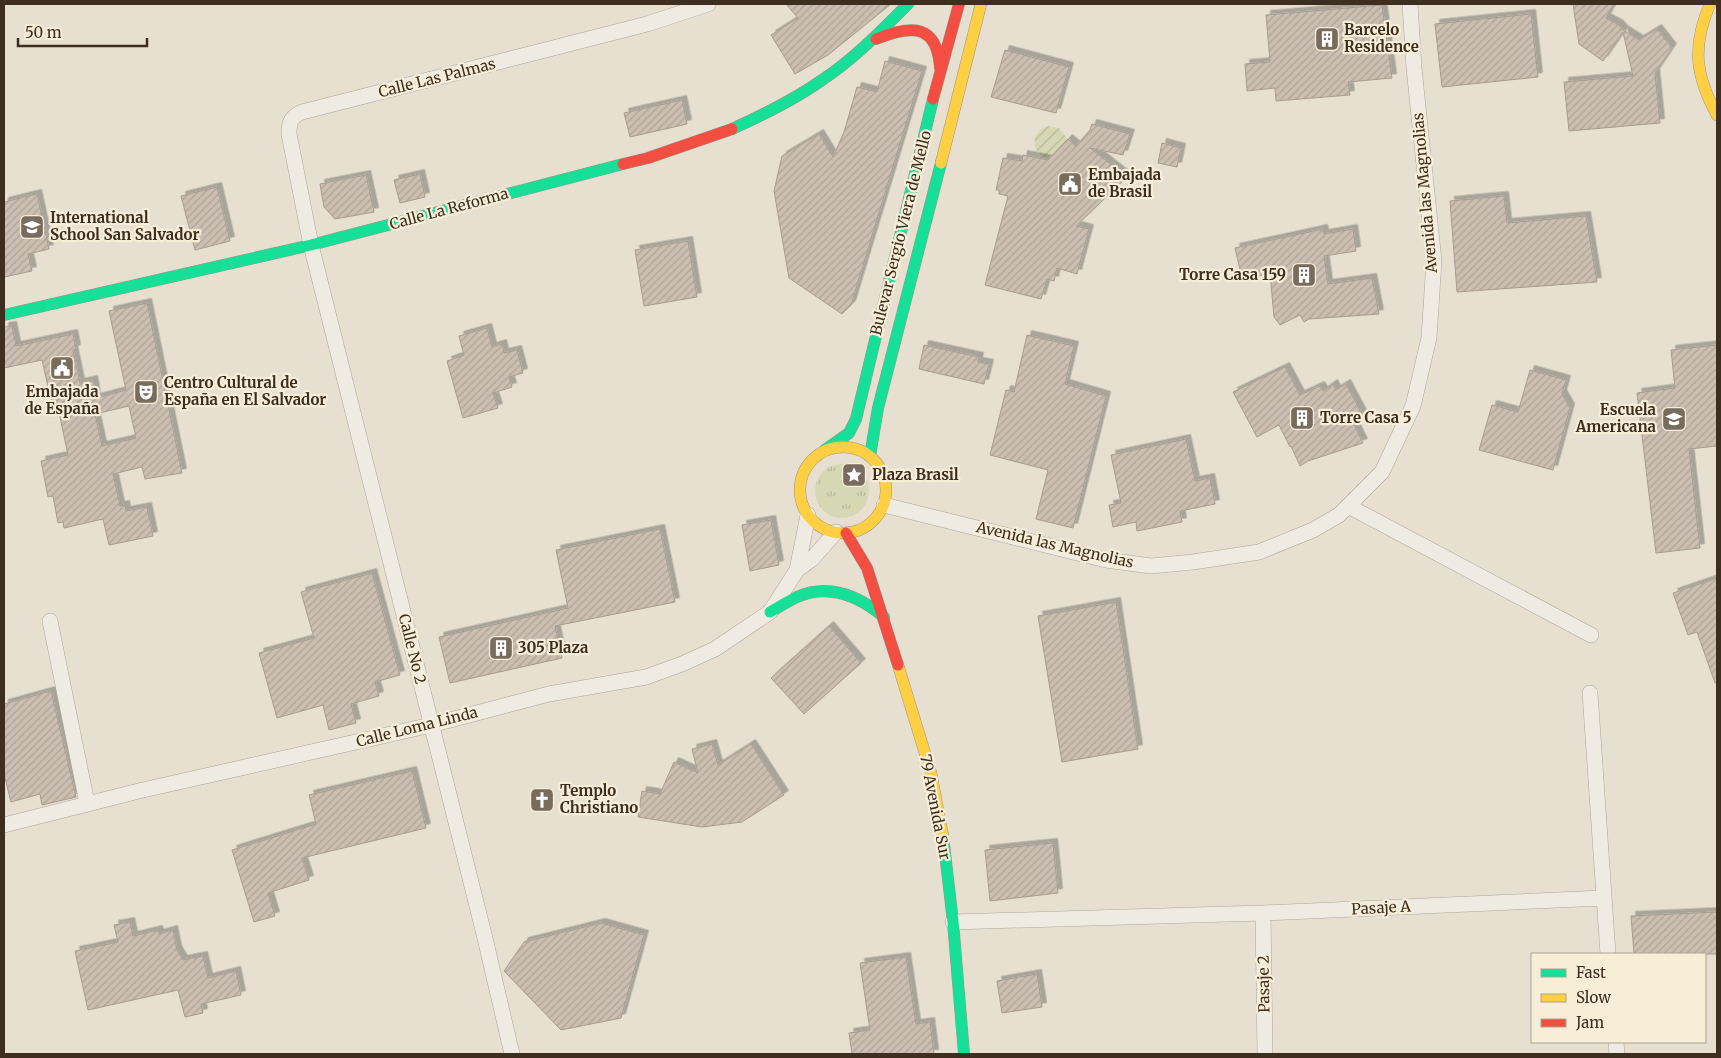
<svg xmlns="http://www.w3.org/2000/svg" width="1721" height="1058" viewBox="0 0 1721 1058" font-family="Merriweather,serif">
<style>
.grass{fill:url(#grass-tufts)}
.garden{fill:url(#garden-furrows)}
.building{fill:url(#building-hatch);stroke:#a89c90;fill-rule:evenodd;filter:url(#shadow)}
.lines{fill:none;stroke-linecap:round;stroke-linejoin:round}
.street-casing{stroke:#ada599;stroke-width:16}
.fast-casing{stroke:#9c958a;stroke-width:12}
.slow-casing{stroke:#9c958a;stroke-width:12}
.jam-casing{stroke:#9c958a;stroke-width:12}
.street{stroke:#efebe3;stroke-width:15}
.fast{stroke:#16e098;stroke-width:11}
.slow{stroke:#ffcf43;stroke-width:11}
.jam{stroke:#f24e42;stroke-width:11}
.labels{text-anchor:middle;stroke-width:4.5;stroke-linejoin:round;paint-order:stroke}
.poi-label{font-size:15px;font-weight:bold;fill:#3d2e20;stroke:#f7eed8;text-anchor:start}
.street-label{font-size:15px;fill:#3d2e20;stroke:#f7eed8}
</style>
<defs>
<pattern id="grass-tufts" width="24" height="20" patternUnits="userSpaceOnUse" patternTransform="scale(1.25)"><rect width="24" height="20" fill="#d6d7b3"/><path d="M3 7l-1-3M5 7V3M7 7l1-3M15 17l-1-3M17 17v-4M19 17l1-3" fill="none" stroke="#b9b99a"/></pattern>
<pattern id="garden-furrows" width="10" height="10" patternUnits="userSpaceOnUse" patternTransform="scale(1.25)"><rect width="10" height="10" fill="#d6d7b3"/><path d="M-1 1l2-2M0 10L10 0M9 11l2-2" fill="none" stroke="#b9b99a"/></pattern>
<pattern id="building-hatch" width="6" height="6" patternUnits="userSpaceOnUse" patternTransform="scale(1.25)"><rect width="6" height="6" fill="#cbbfb2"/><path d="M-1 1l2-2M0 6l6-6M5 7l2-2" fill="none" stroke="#afa499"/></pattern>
<filter id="shadow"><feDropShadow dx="4.5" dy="-4.5" stdDeviation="0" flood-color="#0004"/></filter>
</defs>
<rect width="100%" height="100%" fill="#e7e0d1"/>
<!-- grass -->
<path class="grass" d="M815 491a27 27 0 1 1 54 0a27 27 0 1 1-54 0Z"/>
<!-- garden -->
<path class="garden" d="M1048 126 1059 128 1066 137 1067 142 1050 159C1030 155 1029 132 1048 126Z"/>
<!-- building -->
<path class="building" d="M786 4H891L828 55 795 74 771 35 798 18Z
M1573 4H1614L1606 18 1619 25 1623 30 1639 40 1657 29 1672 48 1655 73 1660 123 1569 131 1564 82 1633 76 1623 32 1603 61 1579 44Z
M1382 5 1392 78 1348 82 1350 95 1276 101 1275 88 1247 91 1245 64 1270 62 1266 15Z
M1531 14 1538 77 1442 87 1435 24Z
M1005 50 1069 67 1056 113 991 97Z
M885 61 922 71 851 305 842 314 789 278 774 191 782 156 819 134 833 157 844 132 857 87 877 92Z
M682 100 687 124 630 137 624 113Z
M1092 124 1130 134 1123 155 1090 148 1127 177 1076 226 1089 229 1077 274 1057 268 1054 281 1047 279 1041 299 985 285 1008 196 999 194V190H996L1003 158 1022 161 1023 155 1048 160 1068 139 1076 146 1090 130Z
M1162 143 1181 148 1177 167 1158 163Z
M420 174 425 197 400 203 394 180Z
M366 175 374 212 335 219 324 207 320 184Z
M217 187 230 241 195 250 181 196Z
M37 194 49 249 28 254 32 271 4 277V202Z
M1504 196 1507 223 1586 216 1597 282 1457 292 1450 201Z
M1323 229 1324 234 1353 229 1356 251 1324 256 1328 284 1372 278 1379 314 1309 319 1304 322 1300 315 1280 325 1274 317 1270 274 1242 278 1235 248Z
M688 241 697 297 644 306 635 250Z
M147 303 182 473 145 479 142 467 113 474 120 506 125 505 126 511 147 507 153 536 109 545 103 519 64 528 63 522 58 523 53 496 48 497 41 461 68 455 57 403 52 404 42 360 4 368V327L12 326 16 346 73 334 76 349 73 350 80 383 93 380 96 398 126 390 109 311ZM129 406 136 438 102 446 95 414Z
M487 328 492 347 502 344 504 353 517 350 523 373 509 377 512 387 493 393 498 408 463 418 447 361 464 355 459 336Z
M1027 335 1074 346 1065 384 1106 396 1073 528 1036 519 1048 470 990 455 1006 390 1014 392Z
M924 345 979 357 978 362 989 364 984 384 919 369Z
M1717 345V446L1689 449 1700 548 1656 553 1637 393 1675 388 1671 350Z
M1285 367 1300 395 1320 386 1323 391 1333 384 1336 390 1346 384 1363 416 1352 421 1363 443 1308 461 1300 466 1291 446 1290 447 1279 425 1257 437 1233 392Z
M1530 370 1566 380 1562 394 1570 408 1553 470 1479 450 1492 405 1518 412Z
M1186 439 1195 481 1210 478 1215 504 1180 511 1182 522 1137 531 1136 522 1113 527 1109 505 1121 503 1111 455Z
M771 520 779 565 750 571 742 525Z
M660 529 675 602 555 626 562 658 450 683 439 637 568 608 556 550Z
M372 573 400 675 375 682 379 696 351 704 356 723 329 730 323 705 277 718 259 653 314 638 301 592Z
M1717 578V683H1715L1697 632 1688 635 1673 593Z
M1116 602 1138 749 1062 762 1038 616Z
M829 626 861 663 804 714 771 678Z
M51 691 76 797 42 805 40 794 11 802 4 774V704Z
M712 744 718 765 751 744 784 795 742 822 702 827 638 817 642 791 660 794 674 762 698 773 692 749Z
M412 771 426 828 302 858 309 880 268 893 275 916 254 922 232 850 316 824 309 795Z
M1053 843 1058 893 990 901 985 850Z
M1717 912V954H1634L1631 916Z
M130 922 133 936 158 930 159 934 173 930 177 950 183 960 203 956 208 978 236 971 241 995 201 1004 203 1013 185 1017 178 990 88 1010 75 951 118 942 114 925Z
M601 923 644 935 621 1018 561 1030 504 971 524 942Z
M906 957 916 1024 930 1022 934 1054H852L849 1033 870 1030 860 963Z
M1037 974 1042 1007 1002 1013 997 981Z"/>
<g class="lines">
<defs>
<path id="street" d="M884 505 1106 560 1151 566 1193 562 1259 552 1313 530 1339 515 1382 472 1413 406 1429 338 1434 261 1414 68 1410 4
M1348 506 1591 635
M797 570 812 559 836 532
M50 621 87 803
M1590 693 1608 954
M4 825 143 790 431 725 549 694 646 677 682 664 715 649 770 612 797 570 808 515
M1263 913 1265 1054
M953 922 1263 913 1603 898
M1616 1042 1617 1054
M512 1054 484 934 311 245 289 134C289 122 291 117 302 112L647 24 708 4"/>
<path id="fast" d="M732 129C763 115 794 100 822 80 854 59 881 31 908 4
M4 315 311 245 623 164
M825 450 849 433 856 419 933 99
M870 456 878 408 941 163
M770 612C779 607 788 601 797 597 829 583 859 596 884 617
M943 836 953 922 964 1054"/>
<path id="slow" d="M1710 4C1692 46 1695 75 1717 115
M941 163 981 4
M800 490a43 43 0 1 1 86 0a43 43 0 1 1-86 0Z
M898 665 931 773 943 836"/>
<path id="jam" d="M876 39C911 25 937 23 940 68
M933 99 959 4
M623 164 648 158 732 129
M846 533 867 568 898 665"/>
</defs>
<!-- street casing -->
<use href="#street" class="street-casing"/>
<!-- fast casing -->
<use href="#fast" class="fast-casing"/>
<!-- slow casing -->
<use href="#slow" class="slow-casing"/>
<!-- jam casing -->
<use href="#jam" class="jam-casing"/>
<!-- street -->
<use href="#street" class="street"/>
<!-- fast -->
<use href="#fast" class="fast"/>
<!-- slow -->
<use href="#slow" class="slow"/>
<!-- jam -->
<use href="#jam" class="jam"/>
</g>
<!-- icons -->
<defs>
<symbol id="building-square" viewBox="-11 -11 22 22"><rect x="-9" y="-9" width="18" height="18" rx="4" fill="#786c5e" stroke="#f7eed8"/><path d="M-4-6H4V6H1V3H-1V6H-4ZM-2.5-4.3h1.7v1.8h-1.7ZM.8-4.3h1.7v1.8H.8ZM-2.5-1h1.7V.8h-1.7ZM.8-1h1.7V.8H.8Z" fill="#fff"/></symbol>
<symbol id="civic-square" viewBox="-11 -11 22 22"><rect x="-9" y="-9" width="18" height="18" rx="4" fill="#786c5e" stroke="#f7eed8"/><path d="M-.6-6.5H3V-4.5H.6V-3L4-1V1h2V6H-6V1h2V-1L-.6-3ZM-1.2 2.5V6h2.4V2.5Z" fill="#fff"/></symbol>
<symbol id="school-square" viewBox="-11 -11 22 22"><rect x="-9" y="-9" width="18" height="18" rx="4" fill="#786c5e" stroke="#f7eed8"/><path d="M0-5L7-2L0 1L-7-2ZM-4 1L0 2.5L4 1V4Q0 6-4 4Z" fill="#fff"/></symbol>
<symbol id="theatre-square" viewBox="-11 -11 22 22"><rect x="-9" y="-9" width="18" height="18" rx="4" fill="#786c5e" stroke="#f7eed8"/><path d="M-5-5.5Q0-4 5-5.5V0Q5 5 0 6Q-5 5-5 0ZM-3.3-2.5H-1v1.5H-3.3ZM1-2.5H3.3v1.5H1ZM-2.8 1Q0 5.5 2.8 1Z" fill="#fff"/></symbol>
<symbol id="sight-square" viewBox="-11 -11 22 22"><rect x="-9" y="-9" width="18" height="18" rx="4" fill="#786c5e" stroke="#f7eed8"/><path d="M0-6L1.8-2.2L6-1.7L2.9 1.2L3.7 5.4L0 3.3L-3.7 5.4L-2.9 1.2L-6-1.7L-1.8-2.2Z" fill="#fff"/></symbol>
<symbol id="church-square" viewBox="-11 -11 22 22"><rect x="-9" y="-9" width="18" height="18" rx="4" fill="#786c5e" stroke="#f7eed8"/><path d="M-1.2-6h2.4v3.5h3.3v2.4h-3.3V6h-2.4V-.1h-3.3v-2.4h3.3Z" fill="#fff"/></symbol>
</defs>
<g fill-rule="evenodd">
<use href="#building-square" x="1313" y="25" width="28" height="28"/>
<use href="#civic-square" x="1056" y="170" width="28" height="28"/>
<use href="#school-square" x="18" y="213" width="28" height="28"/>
<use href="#building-square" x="1290" y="261" width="28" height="28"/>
<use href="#civic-square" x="48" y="354" width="28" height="28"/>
<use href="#theatre-square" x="132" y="378" width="28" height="28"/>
<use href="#building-square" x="1288" y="404" width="28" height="28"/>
<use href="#school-square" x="1660" y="405" width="28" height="28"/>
<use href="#sight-square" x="840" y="461" width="28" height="28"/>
<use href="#building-square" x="487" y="634" width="28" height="28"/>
<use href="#church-square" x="528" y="786" width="28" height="28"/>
</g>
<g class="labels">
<!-- poi labels -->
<g class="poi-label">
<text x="1344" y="35">Barcelo<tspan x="1344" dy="17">Residence</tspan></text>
<text x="1088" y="180">Embajada<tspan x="1088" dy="17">de Brasil</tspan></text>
<text x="50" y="223">International<tspan x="50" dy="17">School San Salvador</tspan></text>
<text x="1286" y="280" text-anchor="end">Torre Casa 159</text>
<text x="164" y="388">Centro Cultural de<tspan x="164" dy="17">España en El Salvador</tspan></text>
<text x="62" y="397" text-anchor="middle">Embajada<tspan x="62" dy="17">de España</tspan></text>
<text x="1656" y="415" text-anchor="end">Escuela<tspan x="1656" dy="17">Americana</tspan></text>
<text x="1320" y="423">Torre Casa 5</text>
<text x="872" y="480">Plaza Brasil</text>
<text x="518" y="653">305 Plaza</text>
<text x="560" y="796">Templo<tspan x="560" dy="17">Christiano</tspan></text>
</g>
<!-- street labels -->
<g class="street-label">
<text transform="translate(437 78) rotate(-14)" y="5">Calle Las Palmas</text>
<text transform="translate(1425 193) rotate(-95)" y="5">Avenida las Magnolias</text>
<text transform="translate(449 209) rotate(-15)" y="5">Calle La Reforma</text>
<text transform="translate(901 233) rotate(-76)" y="5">Bulevar Sergio Viera de Mello</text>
<text transform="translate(1055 545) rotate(13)" y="5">Avenida las Magnolias</text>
<text transform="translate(412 649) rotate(76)" y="5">Calle No 2</text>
<text transform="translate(417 727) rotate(-14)" y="5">Calle Loma Linda</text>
<text transform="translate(935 807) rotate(79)" y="5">79 Avenida Sur</text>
<text transform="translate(1381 908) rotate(-3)" y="5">Pasaje A</text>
<text transform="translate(1264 984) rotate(-91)" y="5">Pasaje 2</text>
</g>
</g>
<!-- border -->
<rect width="1721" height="1058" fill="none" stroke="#3d2e20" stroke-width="10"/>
<!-- legend -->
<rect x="1531" y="953" width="175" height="90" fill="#f7eed8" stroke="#ada18e"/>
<rect x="1541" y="969" width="25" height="8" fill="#16e098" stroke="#ada18e"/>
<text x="1576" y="978" font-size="15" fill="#3d2e20">Fast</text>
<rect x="1541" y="994" width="25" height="8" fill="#ffcf43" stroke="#ada18e"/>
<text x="1576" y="1003" font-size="15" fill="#3d2e20">Slow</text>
<rect x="1541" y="1019" width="25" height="8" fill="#f24e42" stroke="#ada18e"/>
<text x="1576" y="1028" font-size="15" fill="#3d2e20">Jam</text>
<!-- scale -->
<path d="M18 38v8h129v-8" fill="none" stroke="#3d2e20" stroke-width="2.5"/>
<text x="25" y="38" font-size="15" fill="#3d2e20" stroke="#f7eed8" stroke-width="4" paint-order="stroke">50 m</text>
</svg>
